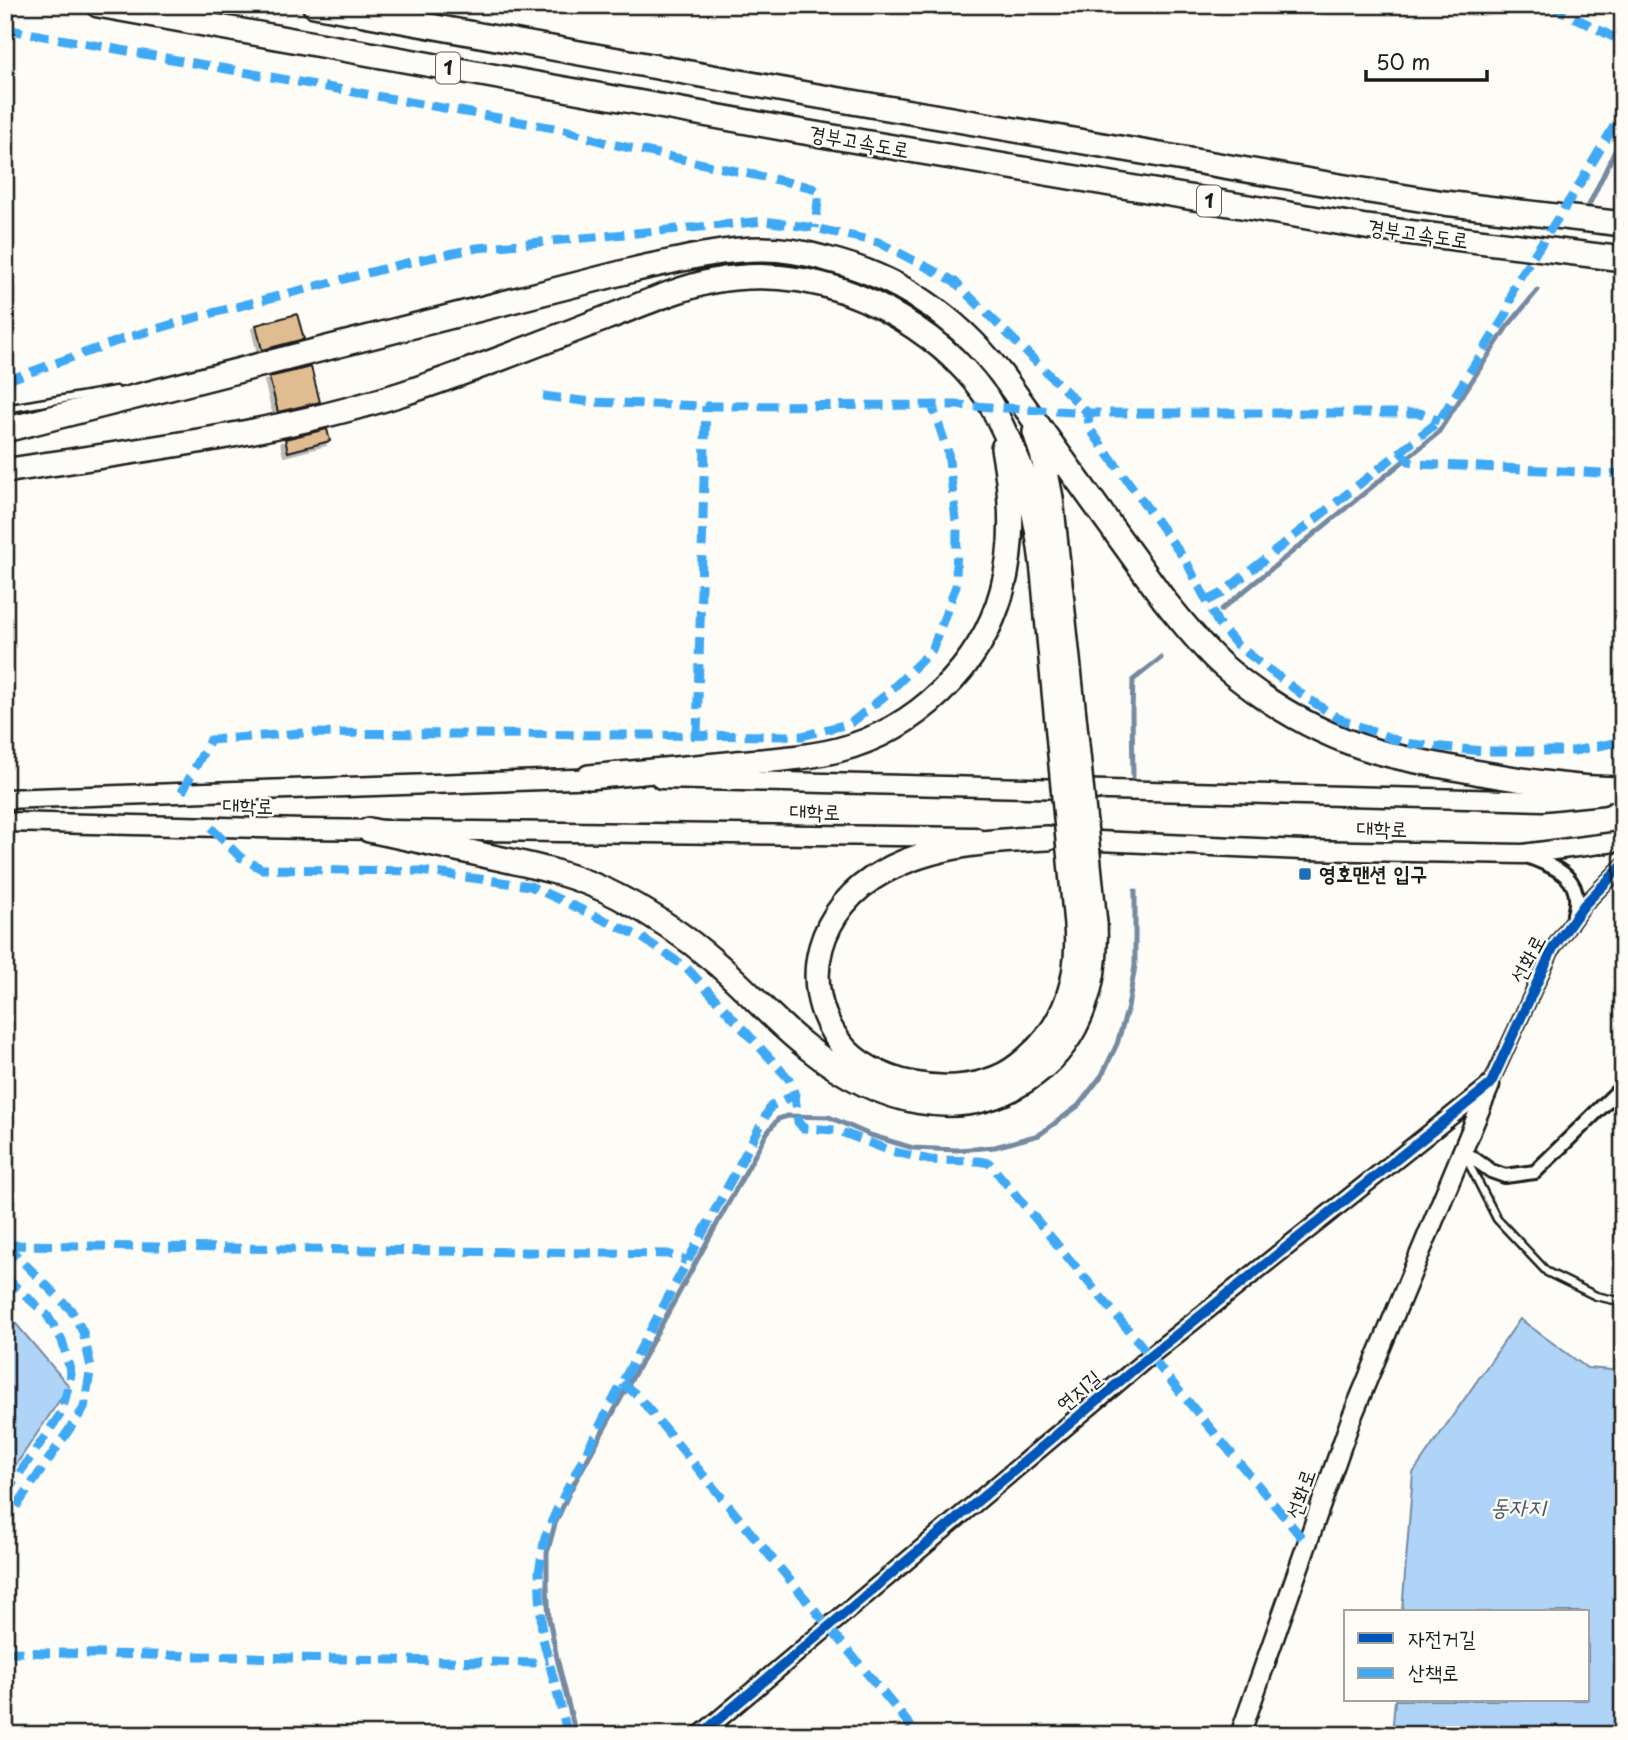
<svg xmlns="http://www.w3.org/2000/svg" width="1628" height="1740" viewBox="0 0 1628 1740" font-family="'Playpen Sans','Poor Story',sans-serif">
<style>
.water{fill:#afd4f8;stroke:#748aa0;stroke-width:2}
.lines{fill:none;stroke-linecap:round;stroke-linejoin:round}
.stream{stroke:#748aa0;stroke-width:5}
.building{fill:#e0bc91;stroke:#1c1c1c;stroke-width:2;filter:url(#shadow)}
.service-casing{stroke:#1c1c1c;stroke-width:11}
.minor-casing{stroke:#1c1c1c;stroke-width:18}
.tertiary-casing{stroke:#1c1c1c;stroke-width:21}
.secondary-casing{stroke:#1c1c1c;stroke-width:23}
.motorway-casing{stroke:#1c1c1c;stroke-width:28}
.service{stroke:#fdfcf7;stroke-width:6}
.minor{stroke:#fdfcf7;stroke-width:12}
.tertiary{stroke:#fdfcf7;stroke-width:16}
.secondary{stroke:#fdfcf7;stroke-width:18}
.motorway{stroke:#fdfcf7;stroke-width:23}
.motorway-bridge-casing{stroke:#1c1c1c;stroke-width:28;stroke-linecap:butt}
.motorway-bridge{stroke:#fdfcf7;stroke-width:23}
.quiet{stroke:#3fa9f5;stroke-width:9;stroke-dasharray:18 9;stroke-linecap:butt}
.cycleway-casing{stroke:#fdfcf7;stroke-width:15}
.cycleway{stroke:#0057b8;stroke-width:10}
.poi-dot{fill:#1f6fb2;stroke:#fdfcf7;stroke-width:2.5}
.labels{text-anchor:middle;stroke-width:5;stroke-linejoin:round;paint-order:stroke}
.shield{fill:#fdfcf7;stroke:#605f5e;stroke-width:2}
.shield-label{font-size:19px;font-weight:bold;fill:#1c1c1c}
.street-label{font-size:21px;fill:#1c1c1c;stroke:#fdfcf7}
.poi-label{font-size:21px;font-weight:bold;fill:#1c1c1c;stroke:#fdfcf7;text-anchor:start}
.water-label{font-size:23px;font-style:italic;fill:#4f5c69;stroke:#fdfcf7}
</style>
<defs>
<filter id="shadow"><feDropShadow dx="-4" dy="4" stdDeviation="0" flood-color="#0004"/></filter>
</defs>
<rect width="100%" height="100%" fill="#fdfcf7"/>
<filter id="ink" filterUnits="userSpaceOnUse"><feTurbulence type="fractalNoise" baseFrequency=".0143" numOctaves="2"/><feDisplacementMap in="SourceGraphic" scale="14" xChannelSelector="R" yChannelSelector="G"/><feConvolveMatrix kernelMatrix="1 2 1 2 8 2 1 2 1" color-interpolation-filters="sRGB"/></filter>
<g filter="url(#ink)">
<!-- water -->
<path class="water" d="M5 1311 69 1386 5 1481Z
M1520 1319 1587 1368 1623 1371V1735H1392L1395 1700H1588V1612H1402L1413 1473Z"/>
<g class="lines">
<!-- stream -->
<path class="stream" d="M1589 205 1623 134
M1221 610 1438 433 1507 327 1538 290
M1133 777 1132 712 1133 680 1161 658
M576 1735 557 1658 549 1619 547 1586V1553L555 1524 570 1491 767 1133 778 1119 788 1116 829 1117 870 1135 913 1148 957 1150 995 1147 1039 1135 1078 1106 1102 1075 1117 1044 1128 1007 1135 966V891"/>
</g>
<!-- building -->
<path class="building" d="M297 314 304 339 262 350 256 325Z
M311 367 320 402 278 412 269 377Z
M327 429 330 441 288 452 285 439Z"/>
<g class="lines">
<defs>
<path id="service" d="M5 409 116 390
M1465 1156 1497 1219 1547 1272 1596 1296 1623 1302"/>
<path id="minor" d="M1527 856C1555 867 1585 877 1574 914
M1490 1085 1553 948 1584 905 1623 865
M1463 1151 1491 1171 1505 1176 1535 1172 1623 1086"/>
<path id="tertiary" d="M700 1735 1150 1356 1490 1085"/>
<path id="secondary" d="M661 779 1509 800 1543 801 1602 795
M5 799 602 778
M5 822 305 829 975 837
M1076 840 1303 850 1523 854 1623 841
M1240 1735 1351 1419 1490 1085"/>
<path id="motorway" d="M98 5 798 131 1366 227 1623 259
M314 5 806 94 1363 190 1444 203 1623 224
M5 430 637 269C678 260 721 249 763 249 784 249 806 253 827 259 899 277 955 315 1001 374L1165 601C1183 623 1201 646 1222 665 1266 703 1319 734 1375 751 1409 761 1445 766 1480 773 1527 781 1574 789 1623 789
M1035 432 1043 457 1051 498 1077 744
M5 471C137 450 273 435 401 394 470 372 538 344 606 318 641 305 676 289 713 281 772 270 831 280 884 309 923 330 959 358 985 395 993 407 999 420 1005 433 1017 456 1027 480 1032 505 1041 542 1044 580 1047 617 1051 660 1055 702 1059 744
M589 777C639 772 688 768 737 763 771 760 805 758 838 750 915 730 981 668 1002 591 1015 544 1012 495 1003 448
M369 830C407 838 445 846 483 855 530 865 576 874 619 897 654 915 685 936 715 962 747 989 774 1022 808 1048 873 1100 962 1130 1035 1074 1082 1039 1098 981 1095 924
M1048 838C992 841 934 844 883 872 820 906 795 982 840 1043 872 1085 949 1098 996 1078 1007 1074 1018 1066 1027 1058 1067 1024 1080 975 1076 925"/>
</defs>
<!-- service casing -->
<use href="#service" class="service-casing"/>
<!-- minor casing -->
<use href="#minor" class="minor-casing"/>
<!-- tertiary casing -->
<use href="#tertiary" class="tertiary-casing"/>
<!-- secondary casing -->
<use href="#secondary" class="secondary-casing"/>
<!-- motorway casing -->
<use href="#motorway" class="motorway-casing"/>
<!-- service -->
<use href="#service" class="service"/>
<!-- minor -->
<use href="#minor" class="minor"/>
<!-- tertiary -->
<use href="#tertiary" class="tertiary"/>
<!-- secondary -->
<use href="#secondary" class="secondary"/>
<!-- motorway -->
<use href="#motorway" class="motorway"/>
<defs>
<path id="motorway-bridge" d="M1059 744 1076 925
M1077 744 1095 924"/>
</defs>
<!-- motorway-bridge casing -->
<use href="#motorway-bridge" class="motorway-bridge-casing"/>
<!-- motorway-bridge -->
<use href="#motorway-bridge" class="motorway-bridge"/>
<!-- quiet -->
<path class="quiet" d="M1550 5 1623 42
M5 29 565 130 607 143 810 187 819 192 815 228
M5 381 129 337 201 316 406 263 477 248 764 221 815 228 878 242 954 281 1088 413 1089 428 1186 561 1218 623 1237 645 1304 696 1338 718 1403 743 1482 751H1574L1623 741
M543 396 591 402 706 406 958 405 1088 413H1420L1439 421
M1400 451 1410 462 1419 464 1623 474
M1207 601 1221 594 1439 421 1507 313 1514 286 1576 190 1623 111
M697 736 706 406
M182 792 210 740 301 733 802 736 851 723 887 694 932 650 956 586 957 529 948 452 932 405
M211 828 240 857 262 869 421 871 530 886 641 937 687 968 789 1079 795 1095 798 1122 803 1128 836 1130 891 1151 930 1160 978 1161 989 1163 1307 1544
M5 1244 71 1310 83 1332 91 1367 84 1408 5 1523
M7 1245 668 1254 687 1261
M5 1277 47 1315 62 1340 71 1374 62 1412 5 1494
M622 1383 637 1395 918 1735
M5 1652 538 1663 548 1660
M568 1735 542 1635 539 1572 545 1537 559 1505 622 1383 771 1106 795 1095"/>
<defs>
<path id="cycleway" d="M700 1735 1150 1356 1490 1085 1553 948 1584 905 1623 865"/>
</defs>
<!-- cycleway casing -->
<use href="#cycleway" class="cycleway-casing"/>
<!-- cycleway -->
<use href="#cycleway" class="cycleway"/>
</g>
</g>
<!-- markers -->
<rect class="poi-dot" x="1298" y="867" width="14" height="14" rx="3.5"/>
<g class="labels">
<!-- shield labels -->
<g class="shield">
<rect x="436" y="52.5" width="24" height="31" rx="5"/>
<rect x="1197" y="185.5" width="24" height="31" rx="5"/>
</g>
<g class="shield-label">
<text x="448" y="75">1</text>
<text x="1209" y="208">1</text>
</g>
<!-- street labels -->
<g class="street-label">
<text transform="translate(859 142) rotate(10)" y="7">경부고속도로</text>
<text transform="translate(1418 234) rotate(8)" y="7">경부고속도로</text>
<text transform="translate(248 806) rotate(1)" y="7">대학로</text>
<text transform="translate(815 812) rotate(1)" y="7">대학로</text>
<text transform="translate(1382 829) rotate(1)" y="7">대학로</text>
<text transform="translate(1528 959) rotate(-62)" y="7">선화로</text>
<text transform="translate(1079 1391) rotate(-40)" y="7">연지길</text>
<text transform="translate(1301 1494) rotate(-71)" y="7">선화로</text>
</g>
<!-- poi labels -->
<g class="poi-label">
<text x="1319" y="881">영호맨션 입구</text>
</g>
<!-- water labels -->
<g class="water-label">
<text x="1518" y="1515">동자지</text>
</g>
</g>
<!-- margin -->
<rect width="1628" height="1740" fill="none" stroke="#fdfcf7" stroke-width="28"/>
<rect x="14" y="14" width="1600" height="1712" fill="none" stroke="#1c1c1c" stroke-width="2.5" filter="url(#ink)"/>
<!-- legend -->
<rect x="1344" y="1610" width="245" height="91" fill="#fdfcf7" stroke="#a3a29f" stroke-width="2"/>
<rect x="1358" y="1633" width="35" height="10" fill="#0057b8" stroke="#a3a29f" stroke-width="2"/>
<text x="1408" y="1646" font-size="21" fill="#1c1c1c">자전거길</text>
<rect x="1358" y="1668" width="35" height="10" fill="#3fa9f5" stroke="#a3a29f" stroke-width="2"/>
<text x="1408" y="1680" font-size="21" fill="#1c1c1c">산책로</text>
<!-- scale -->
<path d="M1366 70v10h121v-10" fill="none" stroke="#1c1c1c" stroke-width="3.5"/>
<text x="1376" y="70" font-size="21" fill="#1c1c1c" stroke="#fdfcf7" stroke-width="5" paint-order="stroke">50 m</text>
</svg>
